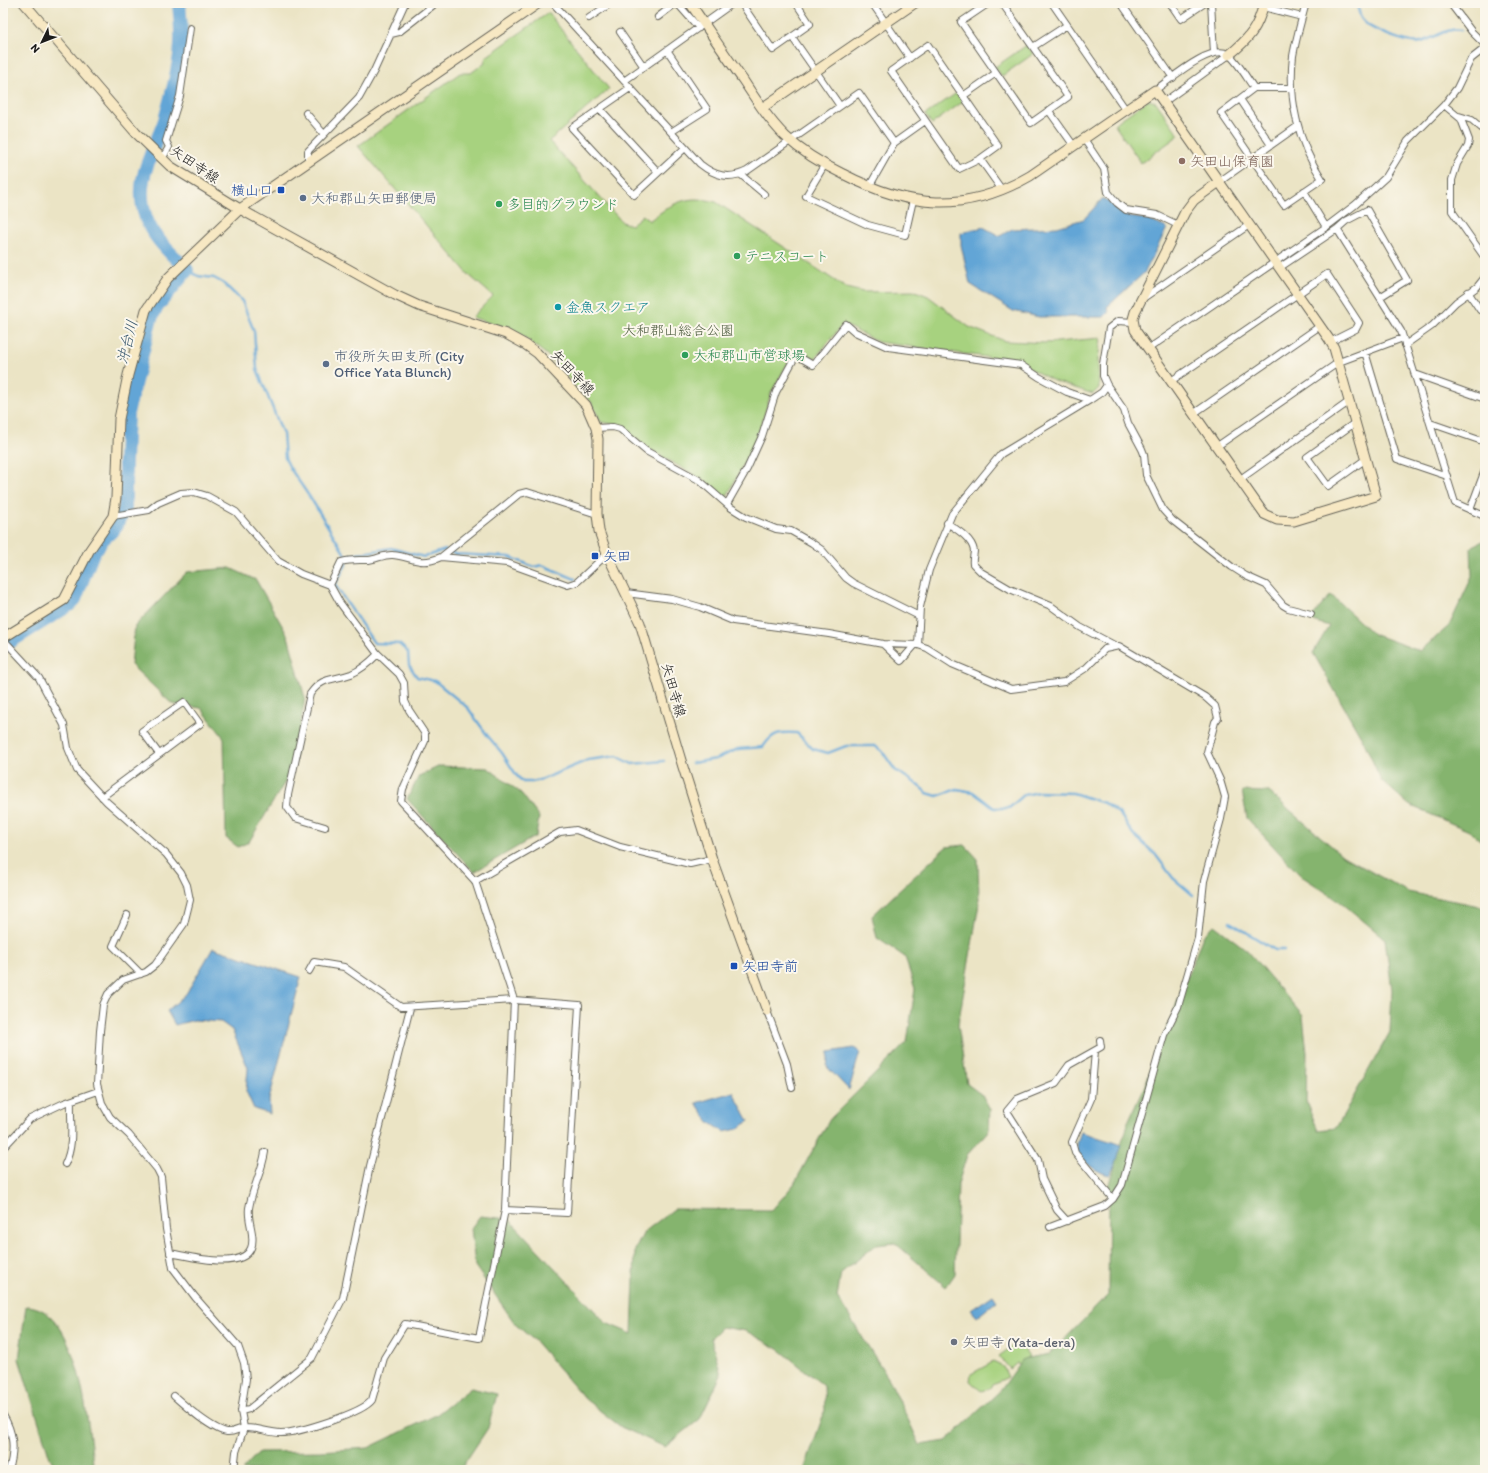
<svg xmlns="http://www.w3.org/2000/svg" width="1488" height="1473" viewBox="0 0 1488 1473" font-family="Itim,'Klee One',sans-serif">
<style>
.green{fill:#a7d27f;stroke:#62774e}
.forest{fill:#85b46e;stroke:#506845}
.water{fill:#62a5d6;stroke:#3f6079}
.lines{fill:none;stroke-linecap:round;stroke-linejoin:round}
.stream{stroke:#62a5d6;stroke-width:2.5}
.river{stroke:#62a5d6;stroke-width:14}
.street-casing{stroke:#646257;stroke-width:8}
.secondary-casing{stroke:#646257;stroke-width:11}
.street{stroke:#fff;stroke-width:6}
.secondary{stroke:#f7e8c3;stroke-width:9}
.education-dot{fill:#8d6e63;stroke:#fbf7ec;stroke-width:1.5}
.transit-dot{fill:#1a4fb4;stroke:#fbf7ec;stroke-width:1.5}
.service-dot{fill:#5c6f8a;stroke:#fbf7ec;stroke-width:1.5}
.leisure-dot{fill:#2e9e5b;stroke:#fbf7ec;stroke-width:1.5}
.culture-dot{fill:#0f9aa8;stroke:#fbf7ec;stroke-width:1.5}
.worship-dot{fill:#6b7280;stroke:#fbf7ec;stroke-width:1.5}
.labels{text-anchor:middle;stroke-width:4;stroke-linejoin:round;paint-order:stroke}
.education-label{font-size:14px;fill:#785e54;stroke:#fbf7ec;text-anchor:start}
.street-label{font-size:14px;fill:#1c1c1c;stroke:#fbf7ec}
.transit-label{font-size:14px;fill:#164399;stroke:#fbf7ec;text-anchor:start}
.service-label{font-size:14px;fill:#4e5e75;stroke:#fbf7ec;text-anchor:start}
.leisure-label{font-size:14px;fill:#27864d;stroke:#fbf7ec;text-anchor:start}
.culture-label{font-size:14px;fill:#0d838f;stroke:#fbf7ec;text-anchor:start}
.park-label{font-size:14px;fill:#4d5c3f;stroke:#fbf7ec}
.worship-label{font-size:14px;fill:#5b616d;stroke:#fbf7ec;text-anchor:start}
.water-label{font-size:15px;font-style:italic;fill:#3c5a70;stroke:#fbf7ec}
</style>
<rect width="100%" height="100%" fill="#fbf7ec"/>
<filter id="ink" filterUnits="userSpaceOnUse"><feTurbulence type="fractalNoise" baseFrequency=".025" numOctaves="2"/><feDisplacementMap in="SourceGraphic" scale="8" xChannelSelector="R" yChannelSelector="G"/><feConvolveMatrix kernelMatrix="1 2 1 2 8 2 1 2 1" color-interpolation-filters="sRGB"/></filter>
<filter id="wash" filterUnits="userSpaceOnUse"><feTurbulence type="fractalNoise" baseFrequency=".012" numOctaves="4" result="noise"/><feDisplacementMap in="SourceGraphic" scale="16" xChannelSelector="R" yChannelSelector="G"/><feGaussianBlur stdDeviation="0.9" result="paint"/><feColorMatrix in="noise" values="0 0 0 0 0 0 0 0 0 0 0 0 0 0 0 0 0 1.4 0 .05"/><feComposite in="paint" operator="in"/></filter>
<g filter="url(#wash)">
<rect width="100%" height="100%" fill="#ebe4c5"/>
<!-- green -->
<path class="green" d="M548 13 609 89 549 141 622 222 631 225 643 215 649 221C673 203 686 194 716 202L846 288 863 292 915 291 928 296 969 327 1005 341 1046 343 1101 338 1098 360 1099 388 1093 394 1054 381 1015 361 878 342 843 324 812 362 794 352 771 393 757 438 725 500 705 481 649 449 618 425 601 422 591 402 547 355 519 333 472 317 493 296 469 275 358 146 460 73H471L484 63 486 57Z
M1027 45 1033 54 1002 76 995 67Z
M958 92 964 101 932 124 925 115Z
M1148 100 1156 102 1179 135 1141 163 1114 124Z
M1018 1342 1032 1361 1028 1366 1017 1363 1010 1369 999 1356Z
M993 1362 1003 1367 1008 1377 993 1384 991 1388 981 1391 970 1381 971 1374Z"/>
<!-- forest -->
<path class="forest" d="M1485 540V844L1469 831 1409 805 1381 780 1363 740 1313 653 1329 626 1309 620 1331 595 1373 634 1420 651 1449 626 1472 577 1471 547Z
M230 568 256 580 288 636 305 698 294 767 249 842 238 847 226 838 224 738 201 708 172 704 131 665 135 626 187 572Z
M440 766 488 768 521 793 539 817 536 836 474 872 407 799 419 776Z
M1242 791 1269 792 1343 856 1408 892 1485 907V1470H804L825 1410 824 1386 780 1350 746 1331 722 1327 711 1338 721 1375 700 1419 665 1447 621 1427 585 1399 536 1342 516 1325 475 1266 471 1228 480 1216 509 1219 606 1323 632 1334 635 1250 644 1232 674 1209 772 1210 794 1184 830 1119 907 1042 915 989 905 957 877 938 872 916 946 847 965 845 978 859 979 904 958 1025 967 1084 982 1095 990 1109 989 1130 967 1155 958 1184 955 1274 946 1287 895 1243 876 1245 841 1273 837 1297 890 1381 920 1445 946 1441 1001 1390 1023 1359 1050 1354 1108 1295 1109 1187 1127 1124 1144 1087 1203 936 1214 925 1247 950 1303 1016 1307 1053 1306 1101 1318 1130 1336 1128 1390 1032 1392 990 1385 939 1342 903 1300 875 1247 818Z
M26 1306C81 1307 88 1429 94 1470H57L50 1458 19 1359Z
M471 1388 497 1394 488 1428 460 1470H242L259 1452 320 1451 368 1448 436 1415Z"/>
<!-- water -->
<path class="water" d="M1103 198 1129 217 1146 219 1167 228 1145 272 1107 307 1109 312 1104 317H1039L1013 311 970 284 961 245V233L983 227 1000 236 1012 229 1057 227 1084 219Z
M213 948 301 977 269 1100 270 1114 254 1109 246 1091 248 1068 232 1030 221 1022 194 1020 175 1025 167 1011 186 994Z
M854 1048 860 1052 849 1090 827 1067 829 1052Z
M733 1092 749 1121 738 1129 724 1132 709 1122 696 1103Z
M1081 1132 1122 1145 1116 1163 1110 1175C1099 1174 1078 1160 1077 1148 1077 1142 1079 1137 1081 1132Z
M993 1295 997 1301 977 1317 971 1310Z"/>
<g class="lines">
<!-- stream -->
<path class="stream" d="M1357 3C1358 10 1360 18 1365 23 1374 31 1410 45 1421 42 1435 38 1447 27 1462 30
M187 270 198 276 214 278 223 283 242 301 254 331 257 369 283 434 285 458 290 468 313 502 346 556V565L335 585 374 643 399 644 408 652 409 665 417 677 435 681 468 708 487 735 502 753 517 776 523 782H532L543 779 588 760 617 756 632 764 664 761
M346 556 391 548 424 557 445 550 456 554 510 557 534 567 542 565 575 579
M692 763 716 759 738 749 763 747C773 732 779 732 797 733L813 749 828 753 846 746H875L882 751 895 770 914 782 927 793 937 796 957 789 973 792 994 808H1009L1024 795 1039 792 1073 793 1104 803 1120 814 1133 834 1155 854 1173 878 1193 895
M1230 922 1275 950H1284"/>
<!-- river -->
<path class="river" d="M3 646 69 605 75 599 92 555 103 539 114 529 125 509V461L127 413 151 318 158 305 187 270C173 255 153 238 146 218 133 179 153 155 165 120 170 102 175 84 178 66 183 45 181 25 179 3"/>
</g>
</g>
<g filter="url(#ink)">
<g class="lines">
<defs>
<path id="street" d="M553 3 700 164C715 176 729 180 747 171L859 93 894 143
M677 3 699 28
M741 3 773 50 810 24 796 3
M872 3 910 58
M989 3 961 22 1031 123 1068 97 1002 3
M1052 3 1126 110
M1121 3 1173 78
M1170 3 1181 19 1205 3
M1211 3 1214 53
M1450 3 1472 32 1485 45
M1263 7 1302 17
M658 17 676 3
M589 18 611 3
M620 32 644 67
M391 34 399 32 436 3
M792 37 840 106
M928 45 998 146 980 159 959 169 891 71Z
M1033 47 1067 25
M667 50 707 109 671 132
M624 81 733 3
M630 88 572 128 634 195 685 148
M1292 88H1254L1221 113 1284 205 1322 179C1298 143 1288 99 1293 56 1296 39 1301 21 1306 3
M1155 90C1170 80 1210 44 1228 54 1236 59 1248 80 1254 88
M963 96 996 73
M1240 99 1271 145
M1164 102 1229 55
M1444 105 1461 119 1469 140 1468 146 1457 164 1452 180V211L1485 258
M600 109 658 172
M1049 111 1074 146
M306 113 323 133
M1459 116 1472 120 1485 131
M1084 139 1104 169 1108 192 1117 203 1126 210 1157 215 1178 225
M162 159 169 147 166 141 180 96 190 28
M980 159 1002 190
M308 162V151L359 98 374 71 405 3
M825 164 806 196 868 225 905 235 913 200
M740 174 764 194
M1219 182 1298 126
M869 187 894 143 925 121
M1304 191 1326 227
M1337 229 1401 331 1455 503 1482 515 1485 513
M1279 268 1337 229 1346 221 1367 210 1407 280 1380 297
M1468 292 1480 310
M1142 299 1249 225
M1133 322 1118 321 1109 328 1103 364V376L1107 385 1124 410 1128 423 1142 449 1144 454 1146 475 1163 510 1172 520 1232 567 1246 576 1266 585 1283 605 1288 608 1311 614
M1405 345 1432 326 1456 302 1477 287 1485 277
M1148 349 1326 227 1355 205 1386 177 1408 141 1444 105 1457 88 1471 59 1485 48
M1365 352 1397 459 1447 476
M1415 374 1485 399
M1171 381 1327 274 1359 323 1356 329 1330 342
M1193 414 1320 326
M1356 422 1307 457 1328 486 1366 459
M1430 423 1485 442
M596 428 613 427 620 429 646 451 699 480 730 507 746 517 776 529 791 531 812 543 822 550 846 578 853 583 919 616
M1216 447 1339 362 1403 338
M1239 480 1350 401
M727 504 747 469 762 436 776 392 796 355 813 365 846 324 855 332 888 347 1021 365 1039 377 1067 392 1090 400
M1470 510 1485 470
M113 516 149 510 158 503 181 493 194 492 207 496 236 512 278 561 301 574 330 585 340 603 377 653 399 674 404 683 405 701 409 710 425 734V741L403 789 401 801 475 881
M947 523C956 529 972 538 974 551 974 555 972 559 973 564L981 572 1010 589 1051 606 1080 627 1116 646
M441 557 507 563 568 585 577 582 607 554
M330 585 341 562C351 559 359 560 369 560 377 559 385 554 393 555 414 557 419 567 441 557L519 494 527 492 597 514
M626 593 672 599 700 607 733 621 829 634 883 644 918 645 927 648 952 664 1011 689 1064 682 1086 668 1105 649 1119 646 1205 697 1215 706 1218 718 1215 722 1207 752 1220 780 1225 797 1221 819 1204 881 1198 938 1178 1007 1164 1035 1122 1185 1113 1199 1105 1206 1050 1227
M3 639 39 678 64 725 68 748 77 770 107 802 166 854 181 873 187 885 190 900 184 924 155 965 146 972 123 980 108 994 103 1005 100 1031 97 1084 102 1103 110 1117 129 1135 157 1169 161 1177 166 1229 173 1268 195 1297 238 1346 244 1363 246 1379 241 1411 244 1428 236 1452 234 1470
M883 644 901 661 915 645
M918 645 920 607 929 570 952 514 1001 454 1090 400 1102 392 1107 385
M102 797 200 724 184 702 142 731 159 754
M325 827 295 818 287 807 288 795 310 694C323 676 332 681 351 674 361 670 370 662 378 654
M127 915 113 946 141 974
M309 971 314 962 344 967 401 1007 514 1000 579 1005 567 1213 505 1210
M767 1011 787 1064 792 1088
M1095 1051 1091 1099 1072 1142 1075 1153 1113 1199
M3 1148 30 1119 64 1103 98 1091
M65 1164C75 1143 70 1123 71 1101
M1067 1221 1057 1210 1042 1179 1038 1160 1007 1111 1017 1099 1056 1083 1069 1065 1101 1047 1100 1040
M170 1253C188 1256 242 1271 251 1248 256 1236 247 1221 249 1208 252 1189 262 1172 265 1152
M174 1396C185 1406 213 1430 227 1432 233 1433 238 1429 244 1428 256 1427 269 1433 281 1433 298 1433 363 1413 372 1400L384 1358 405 1324 479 1338 505 1210 514 1000 475 881 560 832 576 830 620 847 690 864 712 859
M241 1411 249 1409 312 1358 343 1298 370 1166 410 1008
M3 1415C14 1433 15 1450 9 1470"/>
<path id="secondary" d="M24 3 136 133 170 166 240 209 395 295 419 306 506 334 526 345 537 353 586 405 596 428 598 439 597 514 599 531 607 554 640 623 683 767 712 859 767 1011
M690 3C708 29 725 55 743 80 756 100 769 120 785 136 802 152 822 164 843 174 909 208 964 214 1030 176L1155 90 1329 339 1334 348 1376 496 1294 521 1277 520 1264 514 1135 330 1133 319 1135 312 1185 212 1194 200 1219 182
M1229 55C1249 39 1258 28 1264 3
M762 108 915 3
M3 638 64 600 89 551 113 516 116 498 119 419 128 375 146 310 168 278 240 209 539 3"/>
</defs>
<!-- street casing -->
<use href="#street" class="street-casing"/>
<!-- secondary casing -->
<use href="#secondary" class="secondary-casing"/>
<!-- street -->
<use href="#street" class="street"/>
<!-- secondary -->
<use href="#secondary" class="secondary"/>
</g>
</g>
<!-- markers -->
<circle class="education-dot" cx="1182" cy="161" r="4"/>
<g class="transit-dot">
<rect x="277" y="186" width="8" height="8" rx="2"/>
<rect x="591" y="552" width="8" height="8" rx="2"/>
<rect x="730" y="962" width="8" height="8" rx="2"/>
</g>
<g class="service-dot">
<circle cx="303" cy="198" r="4"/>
<circle cx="326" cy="364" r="4"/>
</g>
<g class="leisure-dot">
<circle cx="499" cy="204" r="4"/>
<circle cx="737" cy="256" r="4"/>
<circle cx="685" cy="355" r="4"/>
</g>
<circle class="culture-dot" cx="558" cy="307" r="4"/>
<circle class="worship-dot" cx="954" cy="1342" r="4"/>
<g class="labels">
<!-- education labels -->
<g class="education-label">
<text x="1190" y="166">矢田山保育園</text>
</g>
<!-- street labels -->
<g class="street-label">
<text transform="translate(195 164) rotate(34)" y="5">矢田寺線</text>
<text transform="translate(573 372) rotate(47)" y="5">矢田寺線</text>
<text transform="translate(674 690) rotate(74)" y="5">矢田寺線</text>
</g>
<!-- transit labels -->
<g class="transit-label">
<text x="273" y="195" text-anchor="end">横山口</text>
<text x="603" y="561">矢田</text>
<text x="742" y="971">矢田寺前</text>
</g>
<!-- service labels -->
<g class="service-label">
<text x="311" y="203">大和郡山矢田郵便局</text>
<text x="334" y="361">市役所矢田支所 (City<tspan x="334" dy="16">Office Yata Blunch)</tspan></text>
</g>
<!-- leisure labels -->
<g class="leisure-label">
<text x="507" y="209">多目的グラウンド</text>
<text x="745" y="261">テニスコート</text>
<text x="693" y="360">大和郡山市営球場</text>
</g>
<!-- culture labels -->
<g class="culture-label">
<text x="566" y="312">金魚スクエア</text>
</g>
<!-- park labels -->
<g class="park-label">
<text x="678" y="335">大和郡山総合公園</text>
</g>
<!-- worship labels -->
<g class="worship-label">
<text x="962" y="1347">矢田寺 (Yata-dera)</text>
</g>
<!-- water labels -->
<g class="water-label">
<text transform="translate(127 342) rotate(-76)" y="5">沖台川</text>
</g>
</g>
<!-- margin -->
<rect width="1488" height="1473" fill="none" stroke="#fbf7ec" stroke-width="16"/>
<!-- north arrow -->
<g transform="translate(42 42) rotate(227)" stroke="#fbf7ec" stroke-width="3" paint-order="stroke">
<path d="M0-3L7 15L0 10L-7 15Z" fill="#1c1c1c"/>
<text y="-6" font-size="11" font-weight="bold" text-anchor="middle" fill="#1c1c1c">N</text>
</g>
</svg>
